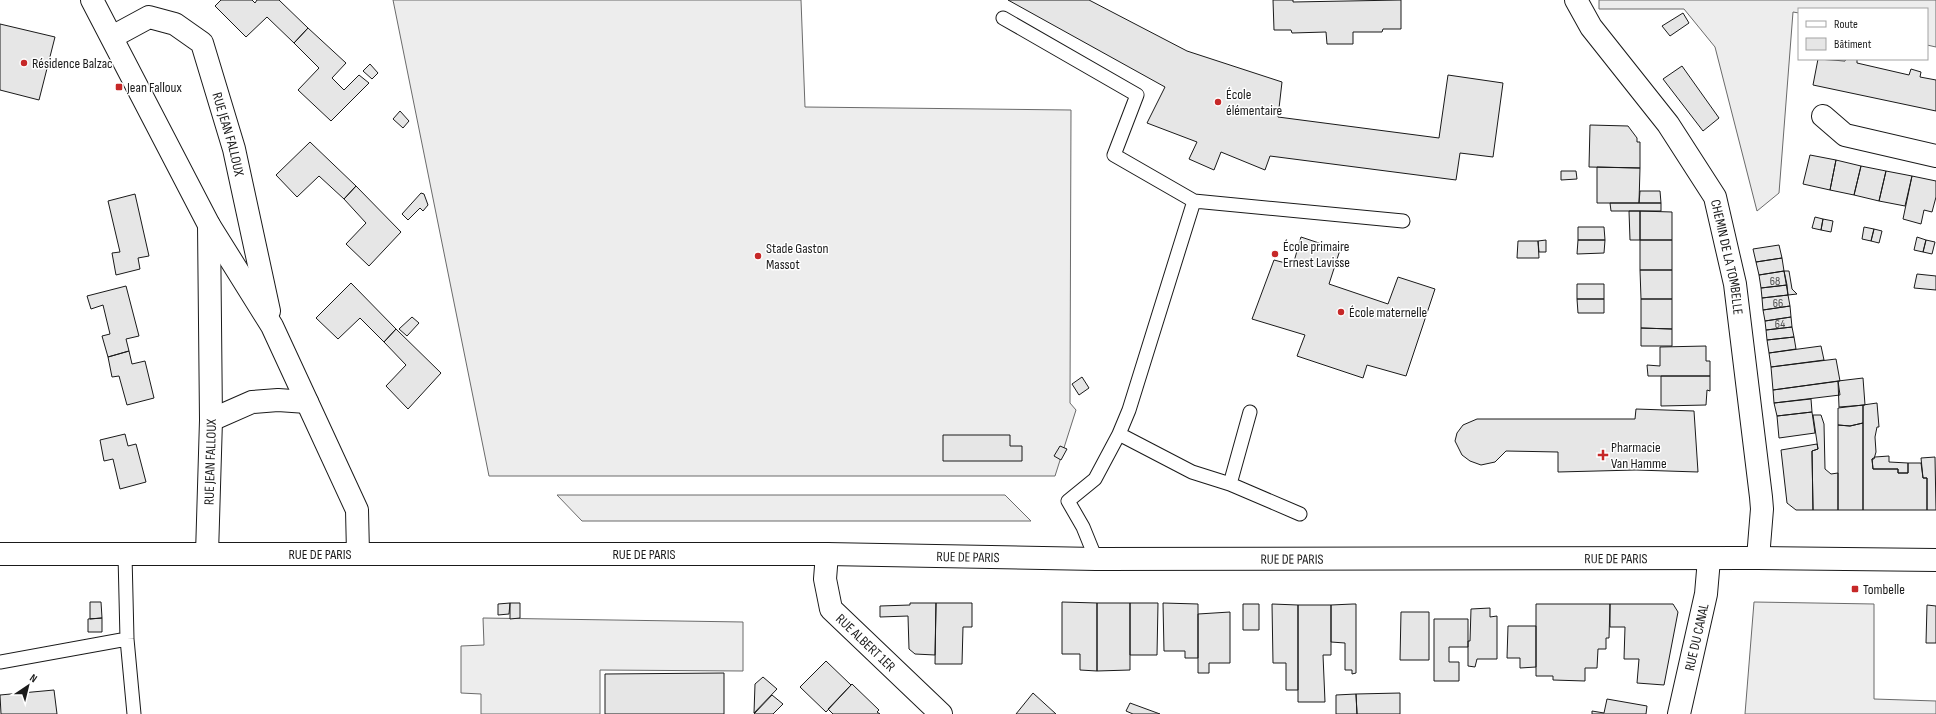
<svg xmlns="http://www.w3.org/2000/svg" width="1936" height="714" viewBox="0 0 1936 714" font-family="'Sofia Sans Condensed',sans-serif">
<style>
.built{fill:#ededed;stroke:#6a6a6a}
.building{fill:#e6e6e6;stroke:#1a1a1a}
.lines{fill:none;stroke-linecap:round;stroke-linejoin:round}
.service-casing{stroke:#1a1a1a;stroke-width:15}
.minor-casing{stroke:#1a1a1a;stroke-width:24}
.primary-casing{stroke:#1a1a1a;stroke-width:24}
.service{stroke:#fff;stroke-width:13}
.minor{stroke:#fff;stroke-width:22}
.primary{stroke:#fff;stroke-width:22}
.poi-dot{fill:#c62828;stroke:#fff;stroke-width:1.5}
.labels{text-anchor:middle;stroke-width:3;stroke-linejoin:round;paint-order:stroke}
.number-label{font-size:12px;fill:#4d4d4d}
.poi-label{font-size:14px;fill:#1a1a1a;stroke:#fff;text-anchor:start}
.street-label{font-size:14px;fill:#1a1a1a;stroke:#fff}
</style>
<rect width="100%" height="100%" fill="#fff"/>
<!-- built -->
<path class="built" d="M393 0H801L805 107 1071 110 1070 403 1076 410 1055 476H489Z
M1599 0H1936V47L1927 45V9H1799V13L1793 12 1779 193 1757 211 1715 47 1684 9H1599Z
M557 495H1005L1031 521H582Z
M1754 602 1874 604V699L1936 701V714H1745Z
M483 618 743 622V671L600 670V714H481V694L461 693V646L484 645Z"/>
<!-- building -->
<path class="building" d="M221 0H252L255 3 257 0H279L308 28 294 43 267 17 246 37 215 6Z
M1008 0H1089L1187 51 1282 82 1278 117 1439 138 1448 75 1503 83 1493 157 1460 153 1456 180 1270 156 1265 170 1221 152 1214 170 1189 159 1197 142 1147 123 1165 87Z
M1273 0H1293V2L1401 0V29H1383L1382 32H1353V44H1327L1326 32 1292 33 1291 30H1274Z
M1683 13 1689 23 1670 36 1662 26Z
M0 24 55 37 39 100 0 90Z
M308 28 346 63 332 78 344 90 359 75 369 83 331 121 298 90 319 68 294 43Z
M1818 59 1845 61 1846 59H1857V63L1909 75 1911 69 1921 72 1920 77 1936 80V111L1813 85Z
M370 64 378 73 372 79 363 71Z
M1682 66 1719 118 1703 131 1663 79Z
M400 111 409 121 403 128 393 119Z
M1590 125 1628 126 1637 138V142H1640V168L1589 167Z
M310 142 356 186 344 199 319 176 297 197 276 175Z
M1810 155 1836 160 1830 190 1803 184Z
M1836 160 1861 166 1854 195 1830 190Z
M1861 166 1886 171 1879 201 1854 195Z
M1597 167 1640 168 1639 203H1597Z
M1561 171H1576L1577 179 1561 180Z
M1886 171 1912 176 1905 206 1879 201Z
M1912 176 1936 181V197L1932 212 1924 210 1921 224 1903 219Z
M356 186 401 232 369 266 346 244 366 223 344 199Z
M1640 191H1660L1661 203H1639Z
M421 193 424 194 428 205 423 211 420 208 408 220 402 214Z
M135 194 149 256 138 258 140 269 116 275 112 253 120 252 108 201Z
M1610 203H1661V211H1611Z
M1629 211H1640V240H1630Z
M1640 211 1672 212V240H1640Z
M1815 217 1823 219 1821 230 1812 228Z
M1823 219 1833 221 1831 232 1821 230Z
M1578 227H1604L1605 240H1578Z
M1864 227 1874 229 1871 241 1862 239Z
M1874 229 1882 231 1879 243 1871 241Z
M1301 237 1340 250 1329 284 1388 304 1398 277 1435 289 1406 376 1367 365 1363 378 1297 356 1305 335 1252 319 1274 260 1293 265Z
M1917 237 1926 240 1923 252 1914 250Z
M1546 240V252H1539L1538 241Z
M1578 240H1605L1604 253 1577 254Z
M1640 240H1672V270H1640Z
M1926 240 1935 242 1932 254 1923 252Z
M1518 241H1538L1539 258H1517Z
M1779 245 1782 258 1756 262 1753 249Z
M1782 258 1784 271 1759 275 1756 262Z
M1640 270H1672V299H1641Z
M1784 271 1787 285 1761 288 1759 275Z
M1784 271H1789L1792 289 1797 294 1788 295Z
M1917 274 1936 276V290L1914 288Z
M351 283 396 329 384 342 360 318 338 339 316 318Z
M1577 284H1604V299H1577Z
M1787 285 1788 295 1762 298 1761 288Z
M126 286 139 336 126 339 129 351 108 357 102 336 110 334 103 305 91 309 87 296Z
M1788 295 1790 306 1763 310 1762 298Z
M1577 299H1604V313H1578Z
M1641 299H1672V329L1641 328Z
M1790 306 1791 317 1765 321 1763 310Z
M412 317 419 323 407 336 399 329Z
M1791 317 1792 327 1766 330 1765 321Z
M1792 327 1794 337 1767 340 1766 330Z
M1641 328 1672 329V346H1641Z
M396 329 441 373 408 409 386 386 406 365 384 342Z
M1794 337 1796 349 1769 353 1767 340Z
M1706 346V361H1710V376H1648L1647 365 1660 366V347Z
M1821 346 1824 360 1771 367 1769 353Z
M129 351 132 364 145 361 154 398 127 405 119 376 112 377 108 357Z
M1836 359 1840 381 1773 390 1771 367Z
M1661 376H1710V391L1707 390 1706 405 1661 406Z
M1082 377 1089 388 1079 395 1072 384Z
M1863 378 1865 405 1839 407 1838 381Z
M1838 381 1840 395 1774 403 1773 390Z
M1811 399 1812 412 1777 416 1774 403Z
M1877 403 1879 427H1877L1875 437 1876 452 1874 459H1872L1873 469H1898V473H1908V463H1921L1923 478H1927V510H1863V405Z
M1863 405V423L1850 426 1838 425V408Z
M1636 409 1694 411 1698 472 1636 470 1558 472V452L1506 451 1495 462 1481 465 1470 461 1462 455 1455 441 1457 433 1463 425 1477 419H1635Z
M1812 412 1815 433 1779 438 1777 416Z
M1813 415H1821L1824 424 1825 469 1831 474 1838 473V510H1813L1812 451 1818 449Z
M1863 423V510H1838V425L1850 426Z
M125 434 128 446 136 444 146 482 120 489 113 459 104 461 100 440Z
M943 435H1010V446H1022V461H943Z
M1817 444 1818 449 1812 451 1813 510H1796L1787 503 1781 450Z
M1060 446 1067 449 1061 460 1054 456Z
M1889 456V462L1908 463V473H1898V469H1873L1872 459 1875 457Z
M1935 457 1936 510H1927V478H1923L1921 458Z
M90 602H101L102 618 90 619Z
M1062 602 1097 603V671L1080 670V654H1062Z
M510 603 509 614 498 615V604Z
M510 603H520V618L510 619Z
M910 603H936L935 655 915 654 909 649 908 616 880 617V606L910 605Z
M936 603H972V627H963L962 664H935Z
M1097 603H1130V670L1097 671Z
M1130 603H1158L1157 655H1130Z
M1163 603 1198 604V658H1185V651H1164Z
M1243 604H1259V630H1243Z
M1272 604 1298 605V690H1286V663H1273Z
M1353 604H1356V673L1352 674V670H1345V643L1331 642V605Z
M1536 604H1610L1609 638H1606V649H1598L1597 668H1585V681L1553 680V676H1536Z
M1610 604H1673L1678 612 1664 685 1637 683 1639 659H1624L1625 627H1610Z
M1298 605H1331V655H1323L1325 702H1298Z
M1927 605 1936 606V643H1926Z
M1490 608V617L1497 616V659H1477L1475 667 1468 666V641H1470L1471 609Z
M1230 612V663H1209V673H1198V614Z
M1401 612H1429V660H1400Z
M102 618V632H88V619Z
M1434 619H1468V647H1449V662H1459V681H1434Z
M1508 626H1536V667L1520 668V658H1507Z
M826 661 851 685 826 712 800 687Z
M724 673V714H605V674Z
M763 677 777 689 754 713 755 684Z
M852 684 879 710 877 712 880 714H833L828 709Z
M54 690 57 714H1L0 695Z
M1033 693 1056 714H1016Z
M1400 693V714H1357L1356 694Z
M1356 694 1357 714H1336V695Z
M772 695 783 704 773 714H754Z
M1607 699 1647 706 1646 714H1592V711L1604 713Z
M1130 703 1160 714H1133L1126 711Z"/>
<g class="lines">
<defs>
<path id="service" d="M1003 18 1137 95 1114 155 1194 201
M1119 434 1129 410 1194 201 1403 221
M1230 484 1250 412
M125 555 127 639 134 714
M1096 559 1083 527 1068 501 1095 479 1119 434 1192 472 1230 484 1300 514
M0 662 127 639"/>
<g id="minor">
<path d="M92 0 209 225 272 326 357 510 358 553"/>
<path id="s1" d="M1576 0 1591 27 1668 124 1715 197 1735 284 1761 497 1762 509 1758 558"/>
<path id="s2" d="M112 37 149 17 175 24 202 43 234 149 269 311"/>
<path d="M1823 116 1845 135 1936 156"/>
<path d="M211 420 252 402 278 400 307 402"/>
<path id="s3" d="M207 554 211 420 209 225"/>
<path id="s4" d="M827 554 825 579 831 609 941 714"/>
<path id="s5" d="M1679 714 1706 594 1709 559"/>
</g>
<g id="primary">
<path id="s6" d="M0 554H827L1096 559 1758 558 1936 560"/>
</g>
</defs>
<!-- service casing -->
<use href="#service" class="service-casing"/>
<!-- minor casing -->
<use href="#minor" class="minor-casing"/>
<!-- primary casing -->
<use href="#primary" class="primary-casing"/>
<!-- service -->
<use href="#service" class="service"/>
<!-- minor -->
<use href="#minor" class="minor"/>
<!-- primary -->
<use href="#primary" class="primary"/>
</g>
<!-- markers -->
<g class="poi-dot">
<circle cx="24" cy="63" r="4"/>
<rect x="115" y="83" width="8" height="8" rx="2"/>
<circle cx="1218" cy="102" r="4"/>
<circle cx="1275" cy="254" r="4"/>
<circle cx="758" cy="256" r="4"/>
<circle cx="1341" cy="312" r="4"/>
<path d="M1601 449h4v4h4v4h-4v4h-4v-4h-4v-4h4z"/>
<rect x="1851" y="585" width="8" height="8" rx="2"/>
</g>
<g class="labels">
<!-- number labels -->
<g class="number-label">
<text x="1775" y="285">68</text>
<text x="1778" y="307">66</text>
<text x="1780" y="328">64</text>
</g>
<!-- poi labels -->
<g class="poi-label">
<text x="32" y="68">Résidence Balzac</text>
<text x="127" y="92">Jean Falloux</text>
<text x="1226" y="99">École<tspan x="1226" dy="16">élémentaire</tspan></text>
<text x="1283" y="251">École primaire<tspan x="1283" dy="16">Ernest Lavisse</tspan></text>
<text x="766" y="253">Stade Gaston<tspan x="766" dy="16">Massot</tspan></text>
<text x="1349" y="317">École maternelle</text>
<text x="1611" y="452">Pharmacie<tspan x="1611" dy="16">Van Hamme</tspan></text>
<text x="1863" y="594">Tombelle</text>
</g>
<!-- street labels -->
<g class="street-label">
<text dy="5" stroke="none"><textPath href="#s2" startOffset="197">RUE JEAN FALLOUX</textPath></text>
<text dy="5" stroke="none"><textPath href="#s1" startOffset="303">CHEMIN DE LA TOMBELLE</textPath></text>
<text dy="5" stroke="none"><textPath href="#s3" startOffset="92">RUE JEAN FALLOUX</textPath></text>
<text dy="5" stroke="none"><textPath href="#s6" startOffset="320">RUE DE PARIS</textPath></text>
<text dy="5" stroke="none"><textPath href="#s6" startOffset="644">RUE DE PARIS</textPath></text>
<text dy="5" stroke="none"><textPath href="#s6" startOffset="968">RUE DE PARIS</textPath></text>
<text dy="5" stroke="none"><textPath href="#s6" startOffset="1292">RUE DE PARIS</textPath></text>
<text dy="5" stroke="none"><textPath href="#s6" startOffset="1616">RUE DE PARIS</textPath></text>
<text dy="5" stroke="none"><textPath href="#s5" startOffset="79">RUE DU CANAL</textPath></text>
<text dy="5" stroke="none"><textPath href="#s4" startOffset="104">RUE ALBERT 1ER</textPath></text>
</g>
</g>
<!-- legend -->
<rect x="1798" y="8" width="130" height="52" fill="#ffffff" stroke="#a3a3a3"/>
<rect x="1806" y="21" width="20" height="6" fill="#ffffff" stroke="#a3a3a3"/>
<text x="1834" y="28" font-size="12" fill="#1a1a1a">Route</text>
<rect x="1806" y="38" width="20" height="12" fill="#e6e6e6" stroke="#a3a3a3"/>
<text x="1834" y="48" font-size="12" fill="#1a1a1a">Bâtiment</text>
<!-- north arrow -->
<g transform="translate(28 686) rotate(35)" stroke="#ffffff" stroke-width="3" paint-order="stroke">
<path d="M0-3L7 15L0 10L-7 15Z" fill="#1a1a1a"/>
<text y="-6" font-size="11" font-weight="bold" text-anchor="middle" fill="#1a1a1a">N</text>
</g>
</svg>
